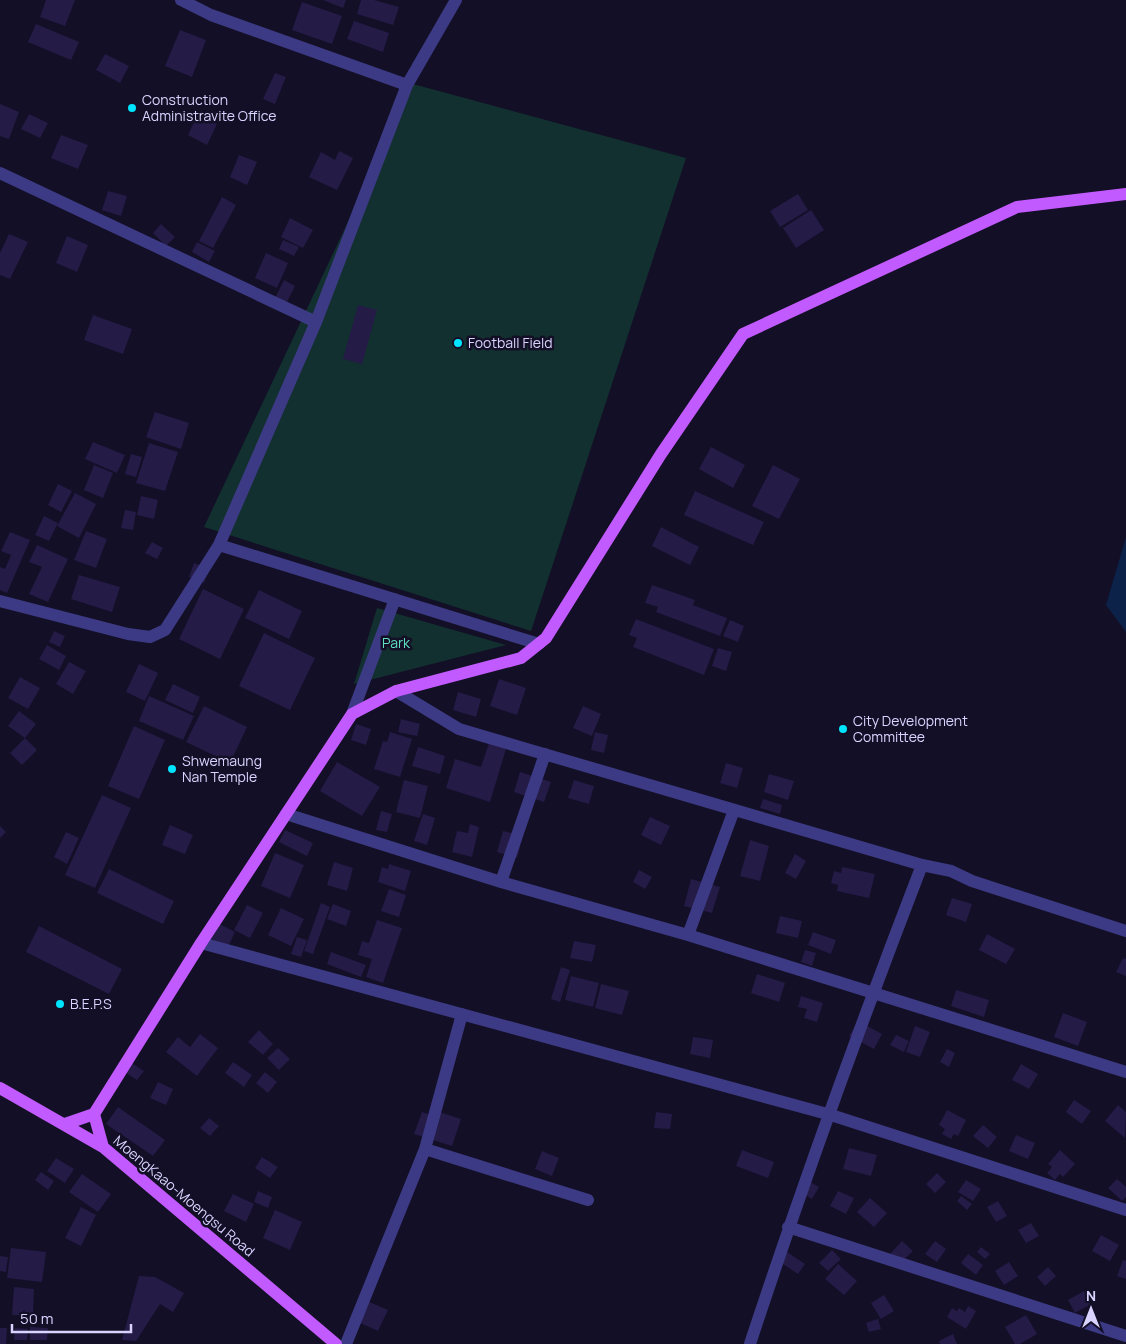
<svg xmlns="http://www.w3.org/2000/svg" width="1126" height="1344" viewBox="0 0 1126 1344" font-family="Manrope,sans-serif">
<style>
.green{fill:#12302f}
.water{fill:#0c2248}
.building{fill:#241b47}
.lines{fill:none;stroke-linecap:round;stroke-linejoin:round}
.minor{stroke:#3d3a85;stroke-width:12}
.major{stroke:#c25bff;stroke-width:12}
.poi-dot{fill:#00e5ff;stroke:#130f26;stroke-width:2}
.labels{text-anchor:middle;stroke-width:5;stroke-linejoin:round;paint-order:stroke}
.poi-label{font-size:14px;fill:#d9d4ff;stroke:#130f26;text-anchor:start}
.park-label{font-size:14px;fill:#5fe0c0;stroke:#130f26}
.street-label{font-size:14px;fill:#d9d4ff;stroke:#130f26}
</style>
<rect width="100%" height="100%" fill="#130f26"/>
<!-- green -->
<path class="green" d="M413 84 686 158 531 631 204 527Z
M377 608 506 645 354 684Z"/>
<!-- water -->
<path class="water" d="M1126 537V632L1106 605Z"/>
<!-- building -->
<path class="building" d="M46 0H75L65 26 40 17Z
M323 0H346L343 8Z
M361 0H374L399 7 393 25 357 14Z
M302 2 342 16 332 44 292 30Z
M354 21 389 33 383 52 347 39Z
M36 24 79 42 71 60 28 42Z
M180 30 206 40 192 77 165 66Z
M105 54 129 66 120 83 96 70Z
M275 73 286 77 275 104 263 99Z
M0 104 19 112 9 139 0 136Z
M29 114 48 123 40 138 21 129Z
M198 114 217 124 207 145 188 135Z
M61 135 88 145 78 169 51 158Z
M339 151 353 158 337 190 309 177 321 152 335 160Z
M239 155 257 162 247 185 230 177Z
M108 191 127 196 121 216 102 210Z
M798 194 808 210 780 227 770 211Z
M222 197 236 205 213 248 199 241Z
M811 210 824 230 796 248 783 228Z
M290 218 313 230 303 248 281 237Z
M161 224 175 237 166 246 153 233Z
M9 234 28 242 10 279 0 275V253Z
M67 236 88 245 77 272 56 263Z
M283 240 299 247 294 256 279 249Z
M197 242 215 251 209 262 192 252Z
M266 253 288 263 277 288 255 278Z
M284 280 295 286 286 304 275 298Z
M358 305 377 310 362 364 343 359Z
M93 315 132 329 123 354 84 340Z
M155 412 189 423 181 449 146 437Z
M93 442 125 455 117 473 85 459Z
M149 443 178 452 165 491 136 483Z
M711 447 745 465 733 488 699 469Z
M131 454 142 457 136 477 125 474Z
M94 465 113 473 103 498 84 490Z
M773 465 800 479 779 519 752 506Z
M58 484 72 491 61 512 48 505Z
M695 491 764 522 753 545 684 515Z
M75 493 96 504 79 538 57 526Z
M141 496 158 500 154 519 137 515Z
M125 510 136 512 133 530 121 528Z
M44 516 58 523 49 541 35 535Z
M661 527 699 547 690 565 652 546Z
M86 531 107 539 96 568 74 560Z
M10 532 30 540 7 593 0 590V567L5 569 11 555 1 551Z
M152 542 163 548 157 559 145 553Z
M37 545 68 559 48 602 29 594 42 567 29 562Z
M194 563 210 569 204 583 189 577Z
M79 575 120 587 112 612 71 599Z
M652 585 695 600 693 605 727 618 720 636 656 612 658 607 645 603Z
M203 589 244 609 220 659 179 639Z
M259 590 302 611 289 639 245 618Z
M636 619 714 649 704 675 633 647 637 638 629 635Z
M730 620 744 626 738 642 723 636Z
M54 631 65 636 60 647 49 642Z
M264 633 315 658 290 710 239 686Z
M47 645 66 656 59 670 39 659Z
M718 648 732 652 726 671 712 666Z
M69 662 86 671 73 694 56 684Z
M139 664 158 673 145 701 126 692Z
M20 677 40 688 28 709 8 698Z
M499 679 526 688 517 715 490 706Z
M173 684 200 697 193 713 165 700Z
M458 692 481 699 476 717 453 710Z
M149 696 194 716 183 740 139 721Z
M204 706 247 727 230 763 186 742Z
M583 706 601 714 592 736 573 728Z
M19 711 36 724 25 738 37 750 22 765 10 753 25 738 8 726Z
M401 719 420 724 417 736 398 732Z
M356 724 371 729 366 745 351 740Z
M134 726 165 740 139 799 108 786Z
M390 732 412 739 400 777 374 769 383 741 387 742Z
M595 732 608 735 604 753 591 750Z
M489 743 506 749 490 802 446 788 455 759 481 767Z
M418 747 445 756 440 774 412 766Z
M337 762 380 787 362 816 320 791Z
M726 763 743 768 737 788 720 783Z
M520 772 551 782 544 802 514 792Z
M769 774 794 781 788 800 764 792Z
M404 780 428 786 420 818 396 812Z
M574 780 594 786 589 804 568 798Z
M102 795 131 808 95 888 65 875Z
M763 799 782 805 780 814 760 808Z
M381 811 392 814 387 832 376 830Z
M423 814 435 818 427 845 414 841Z
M650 817 670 826 661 845 641 835Z
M470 824 479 827 472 857 452 852 457 831 468 833Z
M170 825 193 835 185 854 162 845Z
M0 826 6 832 0 838Z
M285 830 313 843 307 856 279 842Z
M503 831 523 836 517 858 497 852Z
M66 832 79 838 67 864 54 857Z
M750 840 769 846 760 881 740 876Z
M275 853 304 865 290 898 261 886Z
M795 854 806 861 796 879 785 873Z
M334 862 353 868 347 891 327 885Z
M389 864 411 871 405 891 378 882 382 867 388 869Z
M842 867 875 874 869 898 837 891 838 885 831 883 834 871 841 873Z
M109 869 174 901 163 924 97 893Z
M639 870 652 877 645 889 633 882Z
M691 879 720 887 712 913 684 906Z
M389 889 406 895 399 917 381 911Z
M952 898 972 904 966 922 946 915Z
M321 903 330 907 313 954 304 951Z
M333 904 351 911 346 926 327 919Z
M247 905 263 913 250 938 234 930Z
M281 908 304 919 291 946 268 935Z
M780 916 802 921 798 938 776 933Z
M377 920 402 928 383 983 366 977 372 959 358 955 362 941 369 943Z
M216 922 235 932 227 949 208 939Z
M39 926 122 969 109 994 26 952Z
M813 932 836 940 831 954 808 945Z
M987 934 1015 949 1006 964 979 950Z
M297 937 307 940 301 957 291 954Z
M574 941 596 945 592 962 570 958Z
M805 950 816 953 812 966 801 962Z
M331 952 366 965 361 977 327 964Z
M1123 958 1126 959V976L1116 972Z
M561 967 570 970 560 1002 551 999Z
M757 974 785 983 779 1002 751 993Z
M571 976 599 983 593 1007 565 1000Z
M601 984 629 991 622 1015 595 1008Z
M956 990 989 1000 984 1017 951 1006Z
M801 996 823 1003 817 1022 804 1018 807 1009 798 1007Z
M1063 1013 1087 1022 1078 1046 1054 1037Z
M858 1021 882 1034 874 1049 849 1036Z
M915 1026 930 1032 920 1057 906 1052Z
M259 1030 273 1044 263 1055 248 1042Z
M200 1034 218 1048 197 1076 166 1052 178 1037 190 1047Z
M896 1035 909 1041 904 1052 890 1045Z
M693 1037 713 1040 710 1058 690 1054Z
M278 1048 290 1059 279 1070 267 1058Z
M947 1049 955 1053 949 1067 940 1062Z
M130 1062 144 1071 137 1080 123 1071Z
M233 1062 252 1075 244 1087 225 1073Z
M1021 1064 1038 1074 1029 1089 1012 1080Z
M265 1072 277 1082 268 1093 256 1083Z
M158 1082 173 1089 166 1105 150 1098Z
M1074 1100 1091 1111 1082 1124 1066 1112Z
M1118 1105 1126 1112 1125 1138 1105 1121Z
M118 1107 165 1140 153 1156 106 1124Z
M433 1110 461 1119 452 1146 414 1134 422 1112 431 1115Z
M947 1110 966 1120 958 1136 954 1134 951 1139 942 1134 945 1129 939 1125Z
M656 1112 672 1114 670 1129 654 1128Z
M209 1118 219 1126 210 1136 200 1128Z
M983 1125 997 1137 988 1148 973 1136Z
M1016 1135 1035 1143 1028 1159 1009 1151Z
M849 1148 877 1155 871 1176 843 1169Z
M742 1150 774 1162 768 1178 736 1166Z
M1060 1150 1075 1164 1063 1177 1060 1174 1055 1180 1047 1173 1052 1167 1048 1164Z
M542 1151 559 1158 552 1176 535 1169Z
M262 1157 278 1167 270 1178 255 1168Z
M56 1158 74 1169 65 1183 47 1171Z
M41 1172 54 1181 48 1190 35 1180Z
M937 1173 946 1182 935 1193 926 1184Z
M82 1174 111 1194 98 1212 69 1192Z
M803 1178 819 1187 812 1199 796 1190Z
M1117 1179 1126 1187V1197L1122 1201 1108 1188Z
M966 1180 981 1189 973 1201 958 1192Z
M258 1191 272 1197 268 1208 254 1202Z
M838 1191 854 1198 846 1214 830 1206Z
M233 1194 254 1204 246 1222 224 1211Z
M961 1196 972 1204 967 1210 957 1201Z
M870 1198 887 1213 874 1227 857 1212Z
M998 1201 1007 1216 996 1222 987 1207Z
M81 1207 96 1215 81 1246 65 1238Z
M275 1210 302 1222 290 1250 263 1238Z
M1031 1223 1039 1236 1026 1243 1018 1230Z
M1101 1235 1119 1245 1110 1261 1092 1251Z
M902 1241 913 1251 899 1264 889 1255Z
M935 1241 946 1249 937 1262 925 1254Z
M981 1247 990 1254 985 1259 977 1252Z
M11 1248 46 1252 42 1282 7 1278Z
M832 1250 841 1259 828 1271 819 1263Z
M787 1252 805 1264 798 1274 780 1262Z
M968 1254 983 1265 976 1275 961 1263Z
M0 1256 8 1257 6 1272 0 1271Z
M1123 1260 1126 1261V1279L1117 1276Z
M1009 1262 1018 1276 1004 1285 995 1271Z
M838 1264 857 1281 844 1295 825 1279Z
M1048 1267 1056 1276 1045 1286 1037 1277Z
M139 1276 155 1277 184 1293 173 1312 160 1304 136 1341 122 1340Z
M14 1287 34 1289 33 1316 12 1315Z
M1084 1291 1091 1304 1075 1313 1068 1300Z
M884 1295 894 1311 881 1319 871 1303Z
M367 1301 388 1310 378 1331 358 1322Z
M968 1306 976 1311 966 1329 947 1317 952 1308 957 1311 959 1308 965 1312Z
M1026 1315 1037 1334 1020 1344H1015L1005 1327Z
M878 1319 881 1329 869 1332 866 1323Z
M30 1327 48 1328 47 1340H30Z
M0 1328H7L6 1344H0Z
M15 1328 28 1329 27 1340H14Z
M953 1334 957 1344H940L939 1341Z"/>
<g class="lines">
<!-- minor -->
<path class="minor" d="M181 0 211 15 407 85
M0 173 316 322
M219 545 539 644
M0 601 128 634 150 637 165 630 219 545 316 322 407 85 456 0
M396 691 459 729 922 865 951 871 972 881 1126 931
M352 714 395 599
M286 814 501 882 688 935 1126 1072
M501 882 545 754
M688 935 734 810
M201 943 831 1115 1126 1210
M425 1149 588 1200
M788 1227 1126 1336
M346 1344 425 1149 462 1014
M750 1344C803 1183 861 1023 922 865"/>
<!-- major -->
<path class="major" d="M0 1088 103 1147 336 1344
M94 1114 103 1147
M65 1124 94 1114 201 943 352 714 396 691 521 658 546 638 661 454 743 334 1017 207 1126 194"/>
</g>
<!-- markers -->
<g class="poi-dot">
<circle cx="132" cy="108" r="5"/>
<circle cx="458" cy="343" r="5"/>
<circle cx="843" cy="729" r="5"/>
<circle cx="172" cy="769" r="5"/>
<circle cx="60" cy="1004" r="5"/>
</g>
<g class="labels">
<!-- poi labels -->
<g class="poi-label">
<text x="142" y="105">Construction<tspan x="142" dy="16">Administravite Office</tspan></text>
<text x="468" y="348">Football Field</text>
<text x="853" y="726">City Development<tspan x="853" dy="16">Committee</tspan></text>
<text x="182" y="766">Shwemaung<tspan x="182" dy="16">Nan Temple</tspan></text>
<text x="70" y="1009">B.E.P.S</text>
</g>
<!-- park labels -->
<g class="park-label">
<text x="396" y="648">Park</text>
</g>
<!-- street labels -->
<g class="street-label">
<text transform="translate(184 1196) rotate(40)" y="5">MoengKaao-Moengsu Road</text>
</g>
</g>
<!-- north arrow -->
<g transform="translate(1091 1309)" stroke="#130f26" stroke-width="4" paint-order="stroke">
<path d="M0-4L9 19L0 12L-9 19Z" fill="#d9d4ff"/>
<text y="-8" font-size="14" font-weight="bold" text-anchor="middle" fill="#d9d4ff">N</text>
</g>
<!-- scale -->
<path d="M12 1324v8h119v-8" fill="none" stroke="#d9d4ff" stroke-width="2.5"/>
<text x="20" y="1324" font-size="15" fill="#d9d4ff" stroke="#130f26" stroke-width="4" paint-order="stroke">50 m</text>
</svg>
